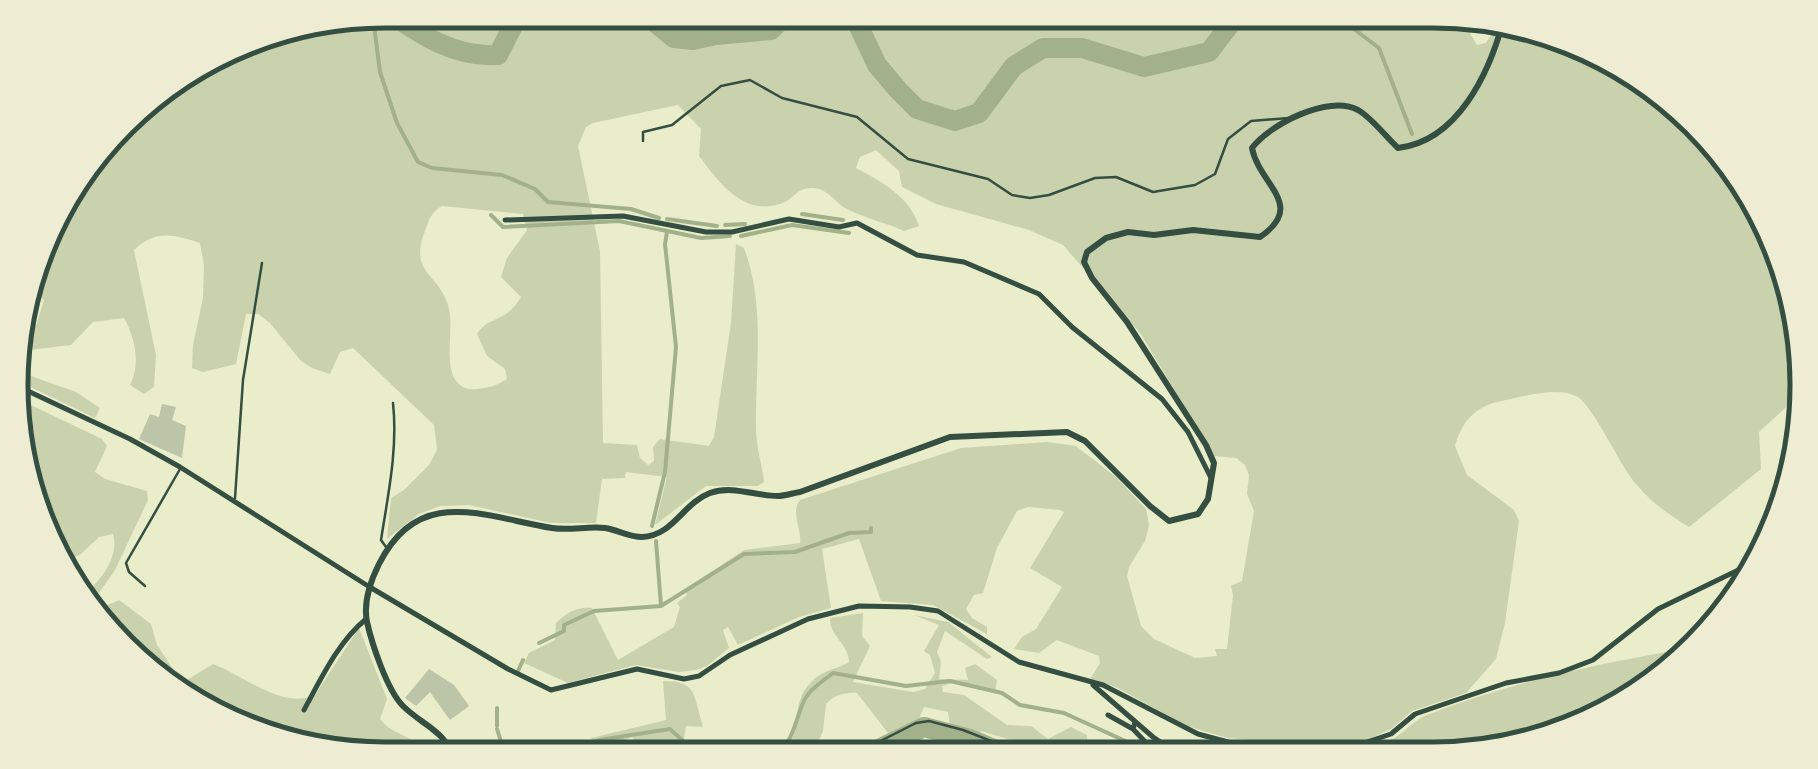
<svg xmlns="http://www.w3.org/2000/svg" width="1818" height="769" viewBox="0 0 1818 769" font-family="'IBM Plex Sans',sans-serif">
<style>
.green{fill:#cad2ad;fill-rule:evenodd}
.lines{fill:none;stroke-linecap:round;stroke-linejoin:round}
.stream{stroke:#a3b18a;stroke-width:4}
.river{stroke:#a3b18a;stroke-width:20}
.building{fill:#bcc5a7}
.path{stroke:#344e41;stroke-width:2.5}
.service{stroke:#344e41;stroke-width:2.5}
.minor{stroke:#344e41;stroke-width:5}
.tertiary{stroke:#344e41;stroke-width:6}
.rim{fill:none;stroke:#344e41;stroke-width:5}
</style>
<rect width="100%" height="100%" fill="#e9edc9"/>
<!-- green -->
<path class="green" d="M385 10H1066L1085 25 1112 24 1111 16 1131 10H1434L1459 14 1477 45 1486 43 1493 32 1491 19 1554 30 1681 103 1770 219 1807 361 1804 385 1795 399 1759 432 1761 469 1689 527C1669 515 1651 502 1636 484 1620 466 1592 403 1576 396 1555 386 1523 397 1501 401 1476 406 1462 421 1455 446L1467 475 1514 510 1519 521 1505 623 1496 659 1466 693 1412 711 1391 729 1367 740 1335 748 1227 738 1187 726 1116 687 1090 679 1100 663 1099 656 1057 640 1039 653 1014 649 1022 637 1036 629 1062 587 1030 568 1064 512 1060 510 1028 507 1017 511 997 548 983 593 974 595 966 609 972 618 987 627V634L933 605 881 601 859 539 822 549 831 608 799 617 738 645 728 627 723 630 729 648 707 666 696 670 679 672 636 665 568 683 524 663 529 653 555 640 556 623C566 613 577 606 592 608L618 660 674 627 680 607 677 603 687 595 684 590 744 550 800 543C802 528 790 513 800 500L961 448 1047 442 1076 446 1117 478 1146 509 1149 525 1145 541 1129 567 1127 576 1141 626 1154 639 1195 658 1217 656 1215 649H1227L1233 595 1231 586 1242 581 1254 511 1247 494 1249 475 1245 465 1236 458 1214 456 1140 333 1063 245 1029 230 936 204 902 187 899 171 876 150 860 157 856 168C881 181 910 197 919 226L904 231C885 222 863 218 845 208 834 201 828 189 813 188 796 187 794 200 780 204 742 216 718 181 699 156L701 129 678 105 593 123 586 127 578 146 600 251 603 443 637 445 640 458 648 465 654 461 653 447 660 439 709 446 714 437 731 323 736 244 744 248C766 306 755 367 756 428 756 447 762 463 764 482L758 486H706L655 525 667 477 626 472 625 478 602 479 596 523H551L469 505 440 506 419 514 387 539 391 498 404 490 429 465 437 450 434 425 353 348 340 352 330 374 312 368 301 361 270 323 258 314H246L236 364 203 372 192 368 193 345 203 298 204 265 200 243C174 235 156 229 134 250L156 355 154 387 144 394 130 385C141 364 135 338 124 318L93 322 71 345 29 350 21 343 36 326 44 300 27 286 60 197 138 103 264 30ZM442 206 523 214 527 230 507 258 501 277 521 297C505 324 489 315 477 334L487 356 505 369 507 379C498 385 488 388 478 389 438 393 453 339 450 314 444 273 407 277 425 231 429 220 431 212 442 206Z
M28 375 76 392 100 408 95 418 24 384Z
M14 397 102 439 107 446 95 472 105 479 147 491 148 500 115 570 94 600 103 607 119 600 151 624 157 645 179 678 187 680 213 664C243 675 282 710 315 695L359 628 387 699 380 719C393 736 413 735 430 753L427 758 385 759 264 739 138 666 81 597C99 583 120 558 113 534L99 537 81 554 58 565 13 434Z
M863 613 862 636 870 646 853 682 913 692 925 689 935 673 930 655 924 651 939 625 914 615 948 622 992 657 987 659 945 631 937 652 941 662 939 679 968 680 965 668 975 664 997 680 995 691 956 682 942 686 943 692 964 695 1007 725 1031 726 1048 739 1071 727 1087 735 1088 757H1021L1017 742 981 731 977 740 951 733 948 712 924 707 918 721 888 733 857 693C845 692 834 695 826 704L823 731 811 758H774C812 732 784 710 812 681 823 670 837 669 849 662 849 644 829 636 830 618Z
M1673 651V670L1662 681 1577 730 1483 756H1314C1342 756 1372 751 1396 737 1407 730 1414 720 1427 715 1506 684 1590 665 1673 651Z
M663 681C697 681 693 694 702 723L703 727 686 726 683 745 695 752 724 758C694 758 651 763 632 737L599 752 591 738 666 720Z"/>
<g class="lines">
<!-- stream -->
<path class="stream" d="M1338 10 1346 23 1379 48 1412 134
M378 11 373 18 380 72 397 123 418 162 432 168 502 175 535 189 548 202 631 209 659 218
M802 214 843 220
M491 215 503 227 619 221 701 238 730 236
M667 219 717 226
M725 225 745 224
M741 236 792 225 849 233
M652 526 665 472 676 347 665 244 667 232
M656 541 661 606
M539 643 564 631V625L594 611 661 606 744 554 795 552 849 533 871 532V528
M518 671 523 660
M497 726V708
M497 729 504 751
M511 750 516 749 523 759
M767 758C794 747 793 726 803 703 808 690 822 682 833 673L906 686 950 681 1002 693 1020 705 1064 713 1145 750
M548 759 599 740 670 729 692 749 747 758"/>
<!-- river -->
<path class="river" d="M385 10C420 34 454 58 498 55L521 10
M640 10 674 38 693 40 716 35 771 30 791 10
M851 10 877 65 899 91 917 109 955 121 979 113 1014 66 1043 48H1082L1144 67 1209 52 1241 10
M860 758 924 727 970 739 1013 757"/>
</g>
<!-- building -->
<path class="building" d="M162 404 176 407 172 420 186 426 182 458 139 439 150 414 159 417Z
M429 669 454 685 469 706 450 720 430 692 416 706 405 698Z"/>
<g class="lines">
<!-- path -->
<path class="path" d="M847 758 916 723 929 721 963 730 1032 757"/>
<!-- service -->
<path class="service" d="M643 141V132L672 125 721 86 750 80 782 98 857 117 908 159 988 179 1012 195 1030 198 1049 195 1095 178 1116 177 1153 192 1195 185 1215 174 1228 139 1251 121 1289 118
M235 498 243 380 262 263
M386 547 381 540C388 495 398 449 393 403
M145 586 129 572 126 563 180 469"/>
<!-- minor -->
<path class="minor" d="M1132 20 1137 10
M505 220 623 216 706 232H732L789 219 839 227 857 223 917 255 964 262 1039 294 1072 327 1162 399 1188 432 1211 478
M15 385 130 439 180 467 368 586 508 669 551 690 637 669 684 679 699 676 730 655 808 619 859 606 910 607 938 611 1019 662 1103 685 1198 734 1254 749 1337 752 1391 734 1415 714 1506 683 1559 673 1593 660 1658 609 1759 560
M1093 685 1153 737 1183 757
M304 710C321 679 338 642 366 619
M1108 715 1133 729
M1135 722 1133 729 1152 749 1148 757"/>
<!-- tertiary -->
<path class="tertiary" d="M454 759C445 730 422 725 403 706 387 690 372 644 367 622 363 602 370 582 379 564 419 484 484 517 552 528 570 531 587 526 605 528 618 530 629 537 642 537 673 536 683 503 710 493 733 485 755 496 778 496 785 496 793 493 800 492L950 437 1067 432 1085 441 1150 506 1169 521 1198 514 1208 499 1214 463 1206 445 1127 322 1092 278 1084 262 1087 252 1106 238 1128 232 1154 235 1193 230 1260 237C1307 205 1259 185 1252 148 1269 125 1328 94 1358 110 1372 118 1385 136 1398 148 1458 141 1489 73 1503 22"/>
</g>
<!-- crop -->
<path d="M0 0H1818V769H0ZM385 28H1433A357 357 0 0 1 1790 385V385A357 357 0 0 1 1433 742H385A357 357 0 0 1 28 385V385A357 357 0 0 1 385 28Z" fill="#eeecd3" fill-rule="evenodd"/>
<path class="rim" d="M385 28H1433A357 357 0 0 1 1790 385V385A357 357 0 0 1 1433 742H385A357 357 0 0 1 28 385V385A357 357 0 0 1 385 28Z"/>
</svg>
